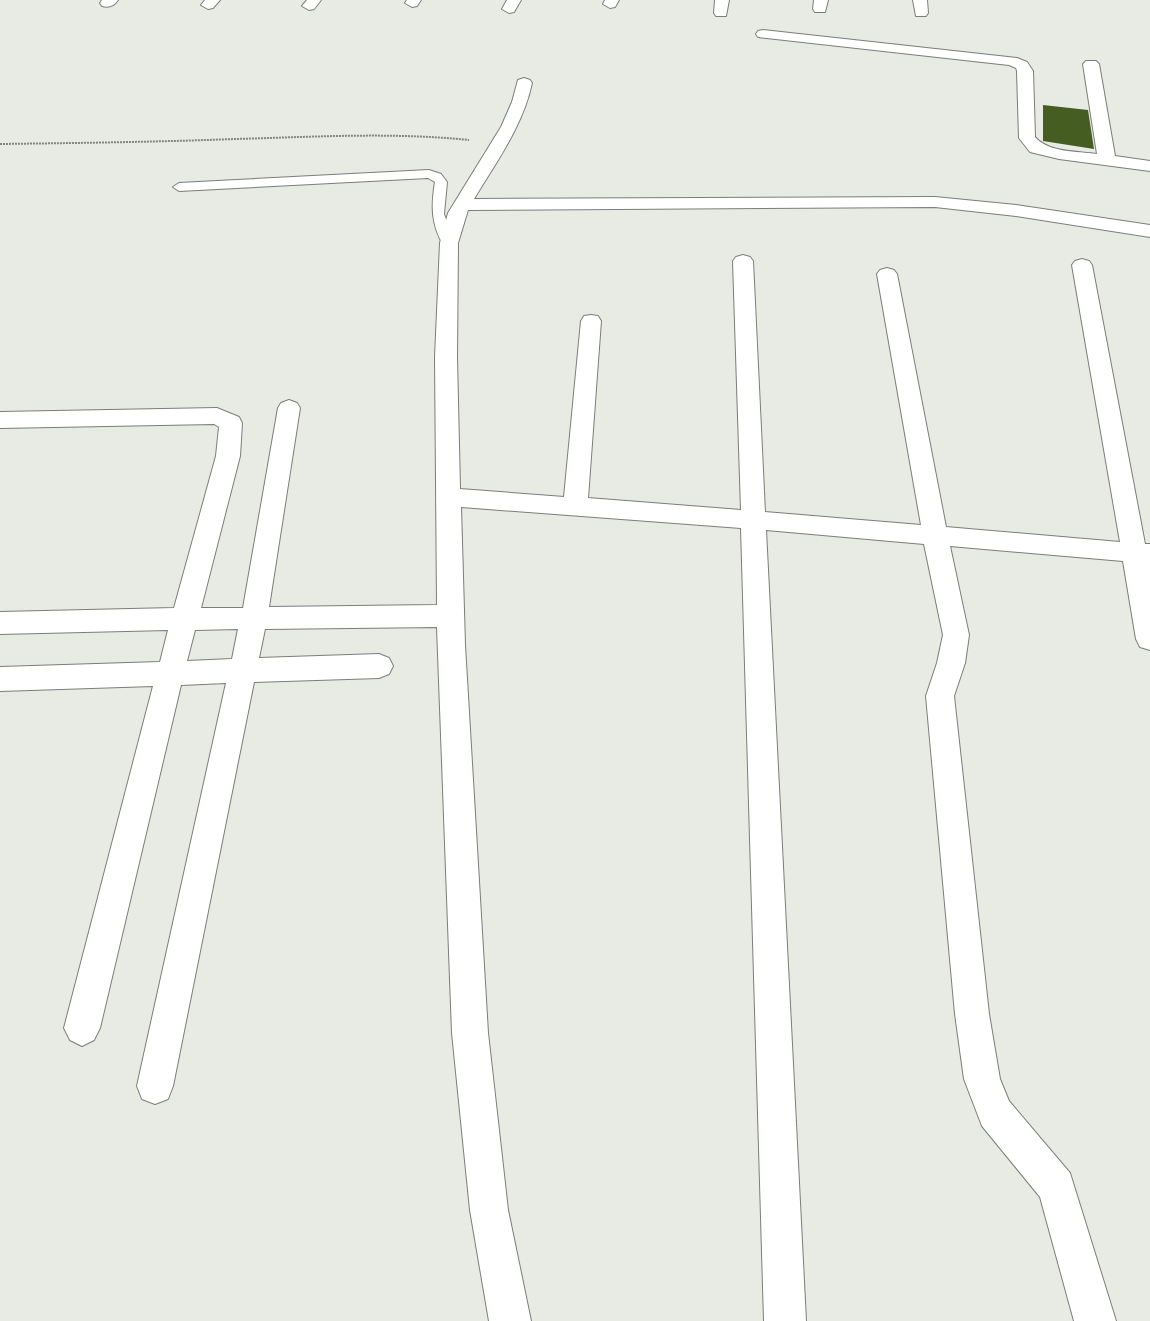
<svg xmlns="http://www.w3.org/2000/svg" width="1150" height="1321" viewBox="0 0 1150 1321" font-family="Ubuntu,sans-serif">
<style>
.building{fill:#455d20}
.lines{fill:none;stroke-linecap:round;stroke-linejoin:round}
.service-casing{stroke:#7b7e77;stroke-width:2}
.minor-casing{stroke:#7b7e77;stroke-width:2}
.path{stroke:#82857f;stroke-width:2;stroke-dasharray:2 1;stroke-linecap:butt}
.service{fill:#fff;fill-rule:evenodd}
.minor{fill:#fff;fill-rule:evenodd}
</style>
<rect width="100%" height="100%" fill="#e7ebe3"/>
<!-- building -->
<path class="building" d="M1043 105 1088 110 1094 149 1043 141Z"/>
<g class="lines">
<defs>
<path id="service" d="M429 170 441 174 447 182 444 214 455 243 454 246H444C431 225 431 206 435 182L428 178 179 191 173 187 179 183Z"/>
<path id="minor" d="M102 0H118C114 6 109 8 102 6L100 3Z
M205 0H220L213 8 208 9 201 5Z
M307 0H321L314 9 309 10 302 6Z
M407 0H421L417 6 412 7 405 3Z
M507 0H521L514 12 509 13 502 9Z
M605 0H619L615 7 610 8 603 4Z
M715 0H729L726 16H716L714 13Z
M814 0H828L825 12H815L813 9Z
M913 0H927L928 13 926 16H916Z
M763 30 1017 58 1027 62 1033 71 1035 137C1049 153 1077 151 1097 154L1083 64 1086 61H1096L1099 64 1115 156 1150 161V171L1059 159 1030 152 1019 138 1017 71 1016 68 1009 65 758 37 756 34 758 31Z
M524 78 530 80 532 83C523 126 496 162 474 199L935 197 1016 205 1150 225V237L1016 216 935 207 468 210 458 243 457 357 460 489 564 497 581 321 584 316 591 315 598 316 601 321 588 498 741 510 733 261 736 257 743 255 750 257 753 261 765 512 921 525 877 274 880 270 887 268 894 270 897 274 946 527 1120 542 1072 265 1075 261 1082 259 1089 261 1092 265 1145 544H1150V650L1140 647 1136 639 1123 561 950 546 969 635 965 663 954 696 989 1014 1000 1079 1009 1101 1070 1173 1116 1321H1074L1040 1197 982 1126 964 1079 955 1014 926 696 937 663 943 635 924 544 766 530 806 1321H764L741 528 461 507 465 645 488 1033 508 1210 531 1321H489L470 1210 452 1033 437 627 265 629 259 658 379 654 389 658 393 666 389 674 379 678 254 682 173 1086 168 1099 155 1104 142 1099 137 1086 226 683 181 685 100 1028 94 1040 82 1046 70 1040 64 1028 153 686 0 691V667L160 662 168 630 0 634V612L174 608 216 456 219 427 214 424 0 428V412L217 408 239 417 242 423 240 456 201 608H243L278 408 281 403 289 400 297 403 300 408 269 607 437 605 435 357 440 243 448 213 501 127 512 102 518 80ZM238 629 232 659 187 661 195 630Z"/>
</defs>
<!-- service casing -->
<use href="#service" class="service-casing"/>
<!-- minor casing -->
<use href="#minor" class="minor-casing"/>
<!-- path -->
<path class="path" d="M0 144C78 143 156 142 235 139 313 137 391 132 469 140"/>
<!-- service -->
<use href="#service" class="service"/>
<!-- minor -->
<use href="#minor" class="minor"/>
</g>
</svg>
